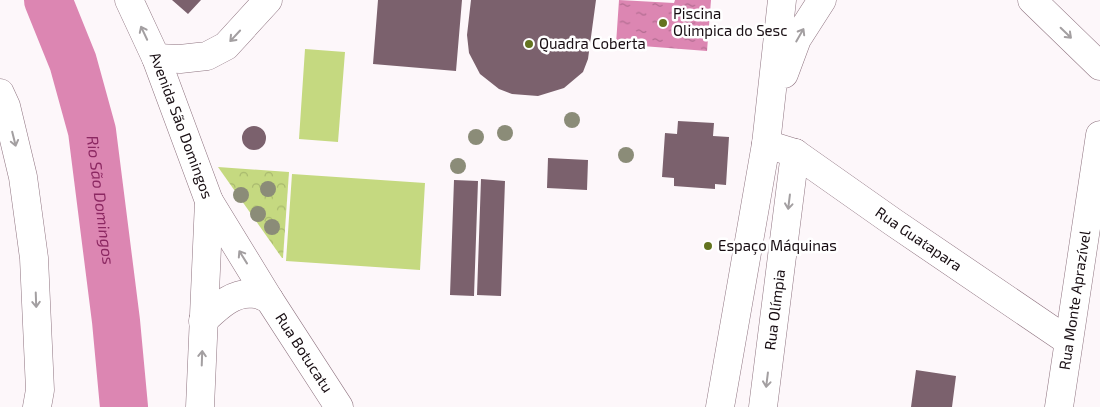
<svg xmlns="http://www.w3.org/2000/svg" width="1100" height="407" viewBox="0 0 1100 407" font-family="'Exo 2',sans-serif">
<style>
.park{fill:url(#park-crowns)}
.garden{fill:#c5d980}
.water{fill:url(#water-ripples)}
.lines{fill:none;stroke-linecap:round;stroke-linejoin:round}
.river{stroke:#dc86b2;stroke-width:48}
.building{fill:#7b616d}
.street-casing{stroke:#8f7480;stroke-width:29}
.secondary-casing{stroke:#8f7480;stroke-width:29}
.primary-casing{stroke:#8f7480;stroke-width:29}
.street{stroke:#fff;stroke-width:28}
.secondary{stroke:#fff;stroke-width:28}
.primary{stroke:#fff;stroke-width:28}
.tree{fill:#8b8c78}
.oneway{stroke:#a39fa1}
.poi-dot{fill:#63731f;stroke:#fff;stroke-width:2}
.labels{text-anchor:middle;stroke-width:5;stroke-linejoin:round;paint-order:stroke}
.poi-label{font-size:15px;fill:#180e13;stroke:#fff;text-anchor:start}
.street-label{font-size:15px;fill:#180e13;stroke:#fff}
.water-label{font-size:16px;font-style:italic;fill:#8c2862;stroke:#fff}
</style>
<defs>
<pattern id="park-crowns" width="20" height="18" patternUnits="userSpaceOnUse" patternTransform="scale(1.25)"><rect width="20" height="18" fill="#c5d980"/><path d="M2 6a3 3 0 1 1 6 0M12 15a3 3 0 1 1 6 0" fill="none" stroke="#a8b96e"/></pattern>
<pattern id="water-ripples" width="26" height="14" patternUnits="userSpaceOnUse" patternTransform="scale(1.25)"><rect width="26" height="14" fill="#dc86b2"/><path d="M2 4q2-2 4 0t4 0M15 11q2-2 4 0t4 0" fill="none" stroke="#b16c90"/></pattern>
</defs>
<rect width="100%" height="100%" fill="#fdf7fa"/>
<!-- park -->
<path class="park" d="M218 167 289 172 283 258H282Z"/>
<!-- garden -->
<path class="garden" d="M305 49 345 52 338 142 299 139Z
M292 174 425 183 420 270 286 261Z"/>
<!-- water -->
<path class="water" d="M619 0 674 3 675 0H711L707 51 616 44Z"/>
<g class="lines">
<!-- river -->
<path class="river" id="s1" d="M48 0 73 62 92 131 116 321 124 407"/>
</g>
<!-- building -->
<path class="building" d="M172 0H201L188 14Z
M378 0H462L456 71 373 64Z
M471 0H596L588 59 583 72 564 88 538 96 512 94 499 89 480 74 469 53 467 35Z
M678 121 714 123 713 136 729 137 726 185 715 184V189L674 186V178L662 177 665 133 677 134Z
M242 138a12 12 0 1 1 24 0a12 12 0 1 1-24 0Z
M548 158 588 160 587 190 547 188Z
M481 179 505 181 501 296 477 295Z
M454 180 478 181 474 296 450 295Z
M916 370 956 376 952 407H911Z"/>
<g class="lines">
<defs>
<g id="street">
<path d="M1032 0 1100 66"/>
<path d="M156 58 180 59 207 56 226 46 268 0"/>
<path id="s2" d="M766 144 795 153 893 222 1068 341"/>
<path id="s3" d="M209 201 269 299 339 407"/>
<path d="M203 321C217 308 233 291 254 294 259 294 264 297 269 299"/>
<path id="s4" d="M763 407 795 153"/>
<path id="s5" d="M1059 407 1100 135"/>
</g>
<path id="secondary" d="M784 74 797 39 822 0
M720 407 766 144 782 0"/>
<g id="primary">
<path id="s6" d="M129 0 156 58 209 201 200 407"/>
<path d="M0 93 6 106 23 177 34 258 40 390 37 407"/>
</g>
</defs>
<!-- street casing -->
<use href="#street" class="street-casing"/>
<!-- secondary casing -->
<use href="#secondary" class="secondary-casing"/>
<!-- primary casing -->
<use href="#primary" class="primary-casing"/>
<!-- street -->
<use href="#street" class="street"/>
<!-- secondary -->
<use href="#secondary" class="secondary"/>
<!-- primary -->
<use href="#primary" class="primary"/>
</g>
<!-- trees -->
<g class="tree">
<circle cx="572" cy="120" r="8"/>
<circle cx="505" cy="133" r="8"/>
<circle cx="476" cy="137" r="8"/>
<circle cx="626" cy="155" r="8"/>
<circle cx="458" cy="166" r="8"/>
<circle cx="268" cy="189" r="8"/>
<circle cx="241" cy="195" r="8"/>
<circle cx="258" cy="214" r="8"/>
<circle cx="272" cy="227" r="8"/>
</g>
<!-- one-way arrows -->
<defs><path id="oneway-shaft" d="M-6 0H5M1.5-3L5.5 0L1.5 3" fill="none" stroke-width="1.6" stroke-linecap="round" stroke-linejoin="round" transform="scale(1.25)"/></defs>
<g class="oneway">
<use href="#oneway-shaft" transform="translate(144 33) rotate(-115)"/>
<use href="#oneway-shaft" transform="translate(1066 33) rotate(44)"/>
<use href="#oneway-shaft" transform="translate(800 35) rotate(-60)"/>
<use href="#oneway-shaft" transform="translate(235 36) rotate(133)"/>
<use href="#oneway-shaft" transform="translate(14 139) rotate(76)"/>
<use href="#oneway-shaft" transform="translate(789 202) rotate(97)"/>
<use href="#oneway-shaft" transform="translate(243 257) rotate(-122)"/>
<use href="#oneway-shaft" transform="translate(36 300) rotate(88)"/>
<use href="#oneway-shaft" transform="translate(202 358) rotate(-88)"/>
<use href="#oneway-shaft" transform="translate(767 380) rotate(97)"/>
</g>
<!-- markers -->
<g class="poi-dot">
<circle cx="663" cy="23" r="5"/>
<circle cx="529" cy="44" r="5"/>
<circle cx="708" cy="246" r="5"/>
</g>
<g class="labels">
<!-- poi labels -->
<g class="poi-label">
<text x="673" y="19">Piscina<tspan x="673" dy="17">Olimpica do Sesc</tspan></text>
<text x="539" y="49">Quadra Coberta</text>
<text x="718" y="251">Espaço Máquinas</text>
</g>
<!-- street labels -->
<g class="street-label">
<text dy="5" stroke="none"><textPath href="#s6" startOffset="136">Avenida São Domingos</textPath></text>
<text dy="5" stroke="none"><textPath href="#s2" startOffset="181">Rua Guatapara</textPath></text>
<text dy="5" stroke="none"><textPath href="#s5" startOffset="108">Rua Monte Aprazível</textPath></text>
<text dy="5" stroke="none"><textPath href="#s4" startOffset="98">Rua Olímpia</textPath></text>
<text dy="5" stroke="none"><textPath href="#s3" startOffset="179">Rua Botucatu</textPath></text>
</g>
<!-- water labels -->
<g class="water-label">
<text dy="6" stroke="none"><textPath href="#s1" startOffset="208">Rio São Domingos</textPath></text>
</g>
</g>
</svg>
